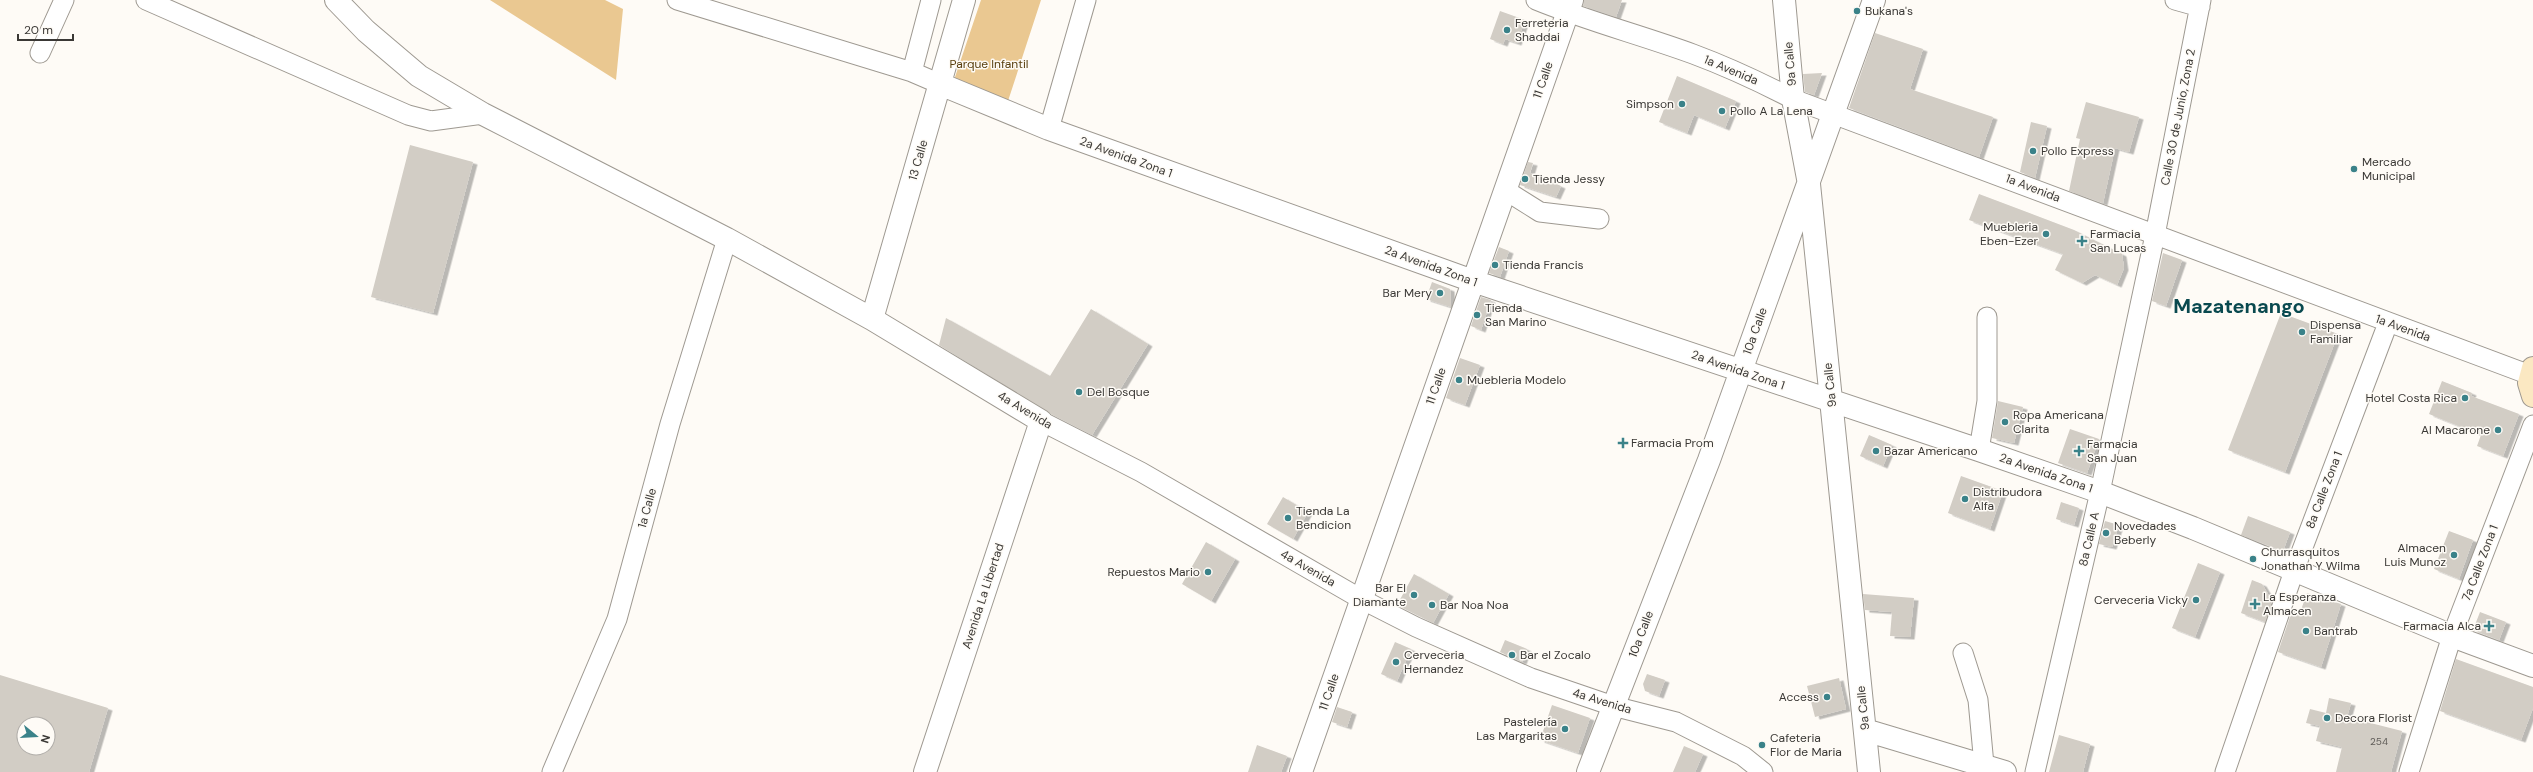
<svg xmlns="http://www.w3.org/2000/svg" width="2533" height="772" viewBox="0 0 2533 772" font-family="'DM Sans',sans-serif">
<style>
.green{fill:#eac891}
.building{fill:#d2cdc5;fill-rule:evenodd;filter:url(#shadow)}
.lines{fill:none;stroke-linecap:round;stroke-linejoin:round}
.minor-casing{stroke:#9e9991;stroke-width:21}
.tertiary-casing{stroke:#9e9991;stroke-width:24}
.secondary-casing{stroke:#9e9991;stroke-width:24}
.minor{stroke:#fff;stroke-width:19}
.tertiary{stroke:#fff;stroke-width:22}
.secondary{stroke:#fbe8c2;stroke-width:22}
.poi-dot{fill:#3a8289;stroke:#fefbf6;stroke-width:1.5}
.labels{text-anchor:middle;stroke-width:3;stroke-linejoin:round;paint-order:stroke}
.number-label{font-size:10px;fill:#605d59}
.poi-label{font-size:12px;fill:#3a3835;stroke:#fefbf6;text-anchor:start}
.park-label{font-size:12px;fill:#5a400f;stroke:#fefbf6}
.street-label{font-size:12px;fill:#3a3835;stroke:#fefbf6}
.town-label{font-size:20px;font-weight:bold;fill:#09494f;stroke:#fefbf6}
</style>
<defs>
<filter id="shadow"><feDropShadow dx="4.5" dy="2.5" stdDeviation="0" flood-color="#0004"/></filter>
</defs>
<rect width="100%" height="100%" fill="#fefbf6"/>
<!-- green -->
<path class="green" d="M490 0H605L623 9 616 80Z
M981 0H1041L1008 101 953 83Z"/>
<!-- building -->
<path class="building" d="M1584 0H1622L1616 17 1583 6Z
M1500 11 1525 20 1517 43 1505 39 1503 44 1490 39Z
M1875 33 1923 49 1910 89 1993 117 1979 157 1849 108Z
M1822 73 1814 95 1805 92 1803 74Z
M1677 76 1736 101 1725 128 1694 115 1687 133 1659 122Z
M2086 102 2139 117 2129 152 2115 148 2103 203 2069 191 2080 139 2076 138Z
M2031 122 2047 126 2035 178 2020 172Z
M410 145 473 162 433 313 371 297Z
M1528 162 1533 163 1530 173 1561 186 1556 197 1520 185Z
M1979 194 2074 230 2122 254 2124 268 2117 285 2095 275 2082 283 2055 270 2063 254 1969 220Z
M1499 247 1509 251 1500 277 1489 273Z
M2163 253 2182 260 2166 306 2152 301Z
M1432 282 1450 289 1451 307 1426 299Z
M1481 297 1491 300 1481 330 1471 326Z
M1091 309 1148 344 1092 435 1051 414 939 345 946 318 1050 376Z
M2281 313 2338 334 2285 472 2228 450Z
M1460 358 1480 365 1465 405 1446 398Z
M2442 381 2472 393 2471 396 2519 414 2503 456 2477 446 2481 435 2429 414Z
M1998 401 2023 407 2014 443 1992 438Z
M2070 429 2099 439 2087 473 2058 463Z
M1869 435 1892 445 1883 466 1860 456Z
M1961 476 2003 491 1990 529 1948 513Z
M1283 497 1308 512 1293 539 1267 524Z
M2061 502 2079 508 2074 525 2056 519Z
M2248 516 2290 532 2283 551 2241 535Z
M2105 521 2119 525 2112 547 2099 544Z
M2449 531 2473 540 2459 579 2434 569Z
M1206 542 1235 559 1211 601 1182 584Z
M2198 563 2220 572 2195 637 2172 628Z
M1414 574 1449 594 1433 623 1397 605Z
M2252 580 2262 584 2272 601 2265 622 2241 613Z
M2307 593 2341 604 2321 667 2278 652 2293 608 2301 610Z
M1863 594 1914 598 1910 637 1890 636 1892 612 1865 610Z
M2480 612 2506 622 2499 640 2473 630Z
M1505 640 1527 649 1522 662 1500 652Z
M1395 642 1411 649 1397 681 1381 674Z
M2456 659 2533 687V708L2521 740 2440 711Z
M1647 674 1665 680 1659 696 1645 691 1643 684Z
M0 675 108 708 89 772H0ZM24 724H48V748H24Z
M1839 678 1846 709 1815 717 1807 686Z
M2329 698 2351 703 2347 717 2402 731 2391 772H2336L2342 747 2316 741 2320 726 2306 723 2310 709 2326 713Z
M1552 705 1590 718 1578 753 1540 740Z
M1337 707 1352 712 1347 727 1332 722Z
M2059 735 2090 744 2083 772H2049Z
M1257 745 1287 756 1281 772H1248Z
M1684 746 1703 754 1695 772H1673Z"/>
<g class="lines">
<defs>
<path id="minor" d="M146 0 408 115 431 121 483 114
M677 0 912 72 940 84
M1536 0C1587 21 1641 35 1693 54 1728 67 1760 82 1793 99L2530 375
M2175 0 2200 7
M40 53 64 0
M912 72 931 0
M1049 129 1086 0
M1505 190 1540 212 1599 219
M1041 421 1141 472 1361 599 1416 627 1531 678 1613 706 1676 722 1743 756 1763 772
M1979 450 1987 401V317
M1963 653 1978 700 1984 765
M552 772 617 619 670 424 727 239
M2035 772 2100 492 2155 235 2201 0
M2225 772 2294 571 2388 323
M2409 772 2452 636 2533 425"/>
<path id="tertiary" d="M336 0 366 31 419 76 483 114 727 239 872 319 1041 421 925 772
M1784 0 1793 99 1809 184 1869 772
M940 84 1049 129 1473 281 1979 450 2100 492 2193 528 2452 636 2533 666
M872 319 964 0
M1865 730 2005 772
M1301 772 1572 0
M1588 772 1709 460 1874 0"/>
<path id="secondary" d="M2533 368 2529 383 2533 396"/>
</defs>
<!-- minor casing -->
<use href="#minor" class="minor-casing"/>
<!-- tertiary casing -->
<use href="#tertiary" class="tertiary-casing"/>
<!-- secondary casing -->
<use href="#secondary" class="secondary-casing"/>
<!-- minor -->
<use href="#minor" class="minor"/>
<!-- tertiary -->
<use href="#tertiary" class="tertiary"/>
<!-- secondary -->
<use href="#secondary" class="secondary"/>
</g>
<!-- markers -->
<g class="poi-dot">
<circle cx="1857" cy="11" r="4"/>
<circle cx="1507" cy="30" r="4"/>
<circle cx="1682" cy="104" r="4"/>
<circle cx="1722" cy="111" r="4"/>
<circle cx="2033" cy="151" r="4"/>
<circle cx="2354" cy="169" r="4"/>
<circle cx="1525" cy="179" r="4"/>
<circle cx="2046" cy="234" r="4"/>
<path d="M2080 235h4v4h4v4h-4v4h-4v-4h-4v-4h4z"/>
<circle cx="1495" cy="265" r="4"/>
<circle cx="1440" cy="293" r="4"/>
<circle cx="1477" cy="315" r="4"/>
<circle cx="2302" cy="332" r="4"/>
<circle cx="1459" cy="380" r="4"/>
<circle cx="1079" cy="392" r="4"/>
<circle cx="2465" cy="398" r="4"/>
<circle cx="2005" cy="422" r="4"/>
<circle cx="2498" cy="430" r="4"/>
<path d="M1621 437h4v4h4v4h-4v4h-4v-4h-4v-4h4z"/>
<circle cx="1876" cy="451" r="4"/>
<path d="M2077 445h4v4h4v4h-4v4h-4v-4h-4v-4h4z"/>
<circle cx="1965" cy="499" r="4"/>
<circle cx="1288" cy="518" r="4"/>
<circle cx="2106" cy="533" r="4"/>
<circle cx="2454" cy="555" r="4"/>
<circle cx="2253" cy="559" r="4"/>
<circle cx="1208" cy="572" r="4"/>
<circle cx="1414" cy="595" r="4"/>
<circle cx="2196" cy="600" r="4"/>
<path d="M2253 598h4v4h4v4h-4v4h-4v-4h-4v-4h4z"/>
<circle cx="1432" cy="605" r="4"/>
<path d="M2487 620h4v4h4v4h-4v4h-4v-4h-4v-4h4z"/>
<circle cx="2306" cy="631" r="4"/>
<circle cx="1512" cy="655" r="4"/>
<circle cx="1396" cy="662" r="4"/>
<circle cx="1827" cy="697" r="4"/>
<circle cx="2327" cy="718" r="4"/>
<circle cx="1565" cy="729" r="4"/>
<circle cx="1762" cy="745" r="4"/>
</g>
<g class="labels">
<!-- number labels -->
<g class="number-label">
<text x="2379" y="745">254</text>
</g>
<!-- poi labels -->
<g class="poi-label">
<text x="1865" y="15">Bukana's</text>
<text x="1515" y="27">Ferreteria<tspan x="1515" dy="14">Shaddai</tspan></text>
<text x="1674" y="108" text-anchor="end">Simpson</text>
<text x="1730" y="115">Pollo A La Lena</text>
<text x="2041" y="155">Pollo Express</text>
<text x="2362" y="166">Mercado<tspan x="2362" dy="14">Municipal</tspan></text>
<text x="1533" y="183">Tienda Jessy</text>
<text x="2038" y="231" text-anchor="end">Muebleria<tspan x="2038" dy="14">Eben-Ezer</tspan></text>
<text x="2090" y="238">Farmacia<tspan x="2090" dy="14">San Lucas</tspan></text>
<text x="1503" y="269">Tienda Francis</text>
<text x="1432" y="297" text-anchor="end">Bar Mery</text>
<text x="1485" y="312">Tienda<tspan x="1485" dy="14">San Marino</tspan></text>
<text x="2310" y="329">Dispensa<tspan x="2310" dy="14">Familiar</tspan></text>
<text x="1467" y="384">Muebleria Modelo</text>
<text x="1087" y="396">Del Bosque</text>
<text x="2457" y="402" text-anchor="end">Hotel Costa Rica</text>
<text x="2013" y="419">Ropa Americana<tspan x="2013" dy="14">Clarita</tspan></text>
<text x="2490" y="434" text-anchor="end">Al Macarone</text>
<text x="1631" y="447">Farmacia Prom</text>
<text x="2087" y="448">Farmacia<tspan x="2087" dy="14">San Juan</tspan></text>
<text x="1884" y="455">Bazar Americano</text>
<text x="1973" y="496">Distribudora<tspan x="1973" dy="14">Alfa</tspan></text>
<text x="1296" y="515">Tienda La<tspan x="1296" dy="14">Bendicion</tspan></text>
<text x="2114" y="530">Novedades<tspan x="2114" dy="14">Beberly</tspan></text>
<text x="2446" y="552" text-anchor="end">Almacen<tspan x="2446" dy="14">Luis Munoz</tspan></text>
<text x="2261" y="556">Churrasquitos<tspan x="2261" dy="14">Jonathan Y Wilma</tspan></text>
<text x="1200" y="576" text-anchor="end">Repuestos Mario</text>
<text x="1406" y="592" text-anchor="end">Bar El<tspan x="1406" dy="14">Diamante</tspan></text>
<text x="2263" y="601">La Esperanza<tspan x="2263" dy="14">Almacen</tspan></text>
<text x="2188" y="604" text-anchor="end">Cerveceria Vicky</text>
<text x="1440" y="609">Bar Noa Noa</text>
<text x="2481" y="630" text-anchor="end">Farmacia Alca</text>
<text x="2314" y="635">Bantrab</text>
<text x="1404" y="659">Cerveceria<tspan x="1404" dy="14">Hernandez</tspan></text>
<text x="1520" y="659">Bar el Zocalo</text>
<text x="1819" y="701" text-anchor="end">Access</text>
<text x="2335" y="722">Decora Florist</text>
<text x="1557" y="726" text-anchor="end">Pastelería<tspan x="1557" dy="14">Las Margaritas</tspan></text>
<text x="1770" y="742">Cafeteria<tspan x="1770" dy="14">Flor de Maria</tspan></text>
</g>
<!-- park labels -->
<g class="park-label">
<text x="989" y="68">Parque Infantil</text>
</g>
<!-- street labels -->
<g class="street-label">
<text transform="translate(1790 64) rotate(-95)" y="4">9a Calle</text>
<text transform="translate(1731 70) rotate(23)" y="4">1a Avenida</text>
<text transform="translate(1543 80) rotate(-71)" y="4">11 Calle</text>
<text transform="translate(2178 117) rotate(-79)" y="4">Calle 30 de Junio, Zona 2</text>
<text transform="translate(1126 157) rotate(20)" y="4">2a Avenida Zona 1</text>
<text transform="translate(918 160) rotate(-74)" y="4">13 Calle</text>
<text transform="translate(2033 188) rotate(21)" y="4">1a Avenida</text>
<text transform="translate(1431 266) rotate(20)" y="4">2a Avenida Zona 1</text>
<text transform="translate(2403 328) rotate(20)" y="4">1a Avenida</text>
<text transform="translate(1755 331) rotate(-70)" y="4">10a Calle</text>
<text transform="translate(1738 370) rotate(19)" y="4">2a Avenida Zona 1</text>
<text transform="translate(1830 385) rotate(-96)" y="4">9a Calle</text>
<text transform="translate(1436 386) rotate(-71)" y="4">11 Calle</text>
<text transform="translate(1025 410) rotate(31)" y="4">4a Avenida</text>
<text transform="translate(2046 473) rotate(19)" y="4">2a Avenida Zona 1</text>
<text transform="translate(2324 490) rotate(-69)" y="4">8a Calle Zona 1</text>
<text transform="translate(647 508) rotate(-75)" y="4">1a Calle</text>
<text transform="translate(2089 539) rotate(-77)" y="4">8a Calle A</text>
<text transform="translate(2480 563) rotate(-69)" y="4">7a Calle Zona 1</text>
<text transform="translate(1308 568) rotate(30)" y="4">4a Avenida</text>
<text transform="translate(983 596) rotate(-72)" y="4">Avenida La Libertad</text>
<text transform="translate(1641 634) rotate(-69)" y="4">10a Calle</text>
<text transform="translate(1329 692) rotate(-71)" y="4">11 Calle</text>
<text transform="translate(1602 701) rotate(17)" y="4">4a Avenida</text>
<text transform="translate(1863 708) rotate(-96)" y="4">9a Calle</text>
</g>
<!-- town labels -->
<g class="town-label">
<text x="2239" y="313">Mazatenango</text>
</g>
</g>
<!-- north arrow -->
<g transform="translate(36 736) rotate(108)"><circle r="19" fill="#fefbf6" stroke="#b0ada9"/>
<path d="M0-3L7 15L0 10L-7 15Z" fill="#3a8289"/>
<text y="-6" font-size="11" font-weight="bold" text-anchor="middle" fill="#3a3835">N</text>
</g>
<!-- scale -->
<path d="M18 34v6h55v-6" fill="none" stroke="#3a3835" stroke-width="2"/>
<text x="24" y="34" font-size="12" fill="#3a3835" stroke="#fefbf6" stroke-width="3" paint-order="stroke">20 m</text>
</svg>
